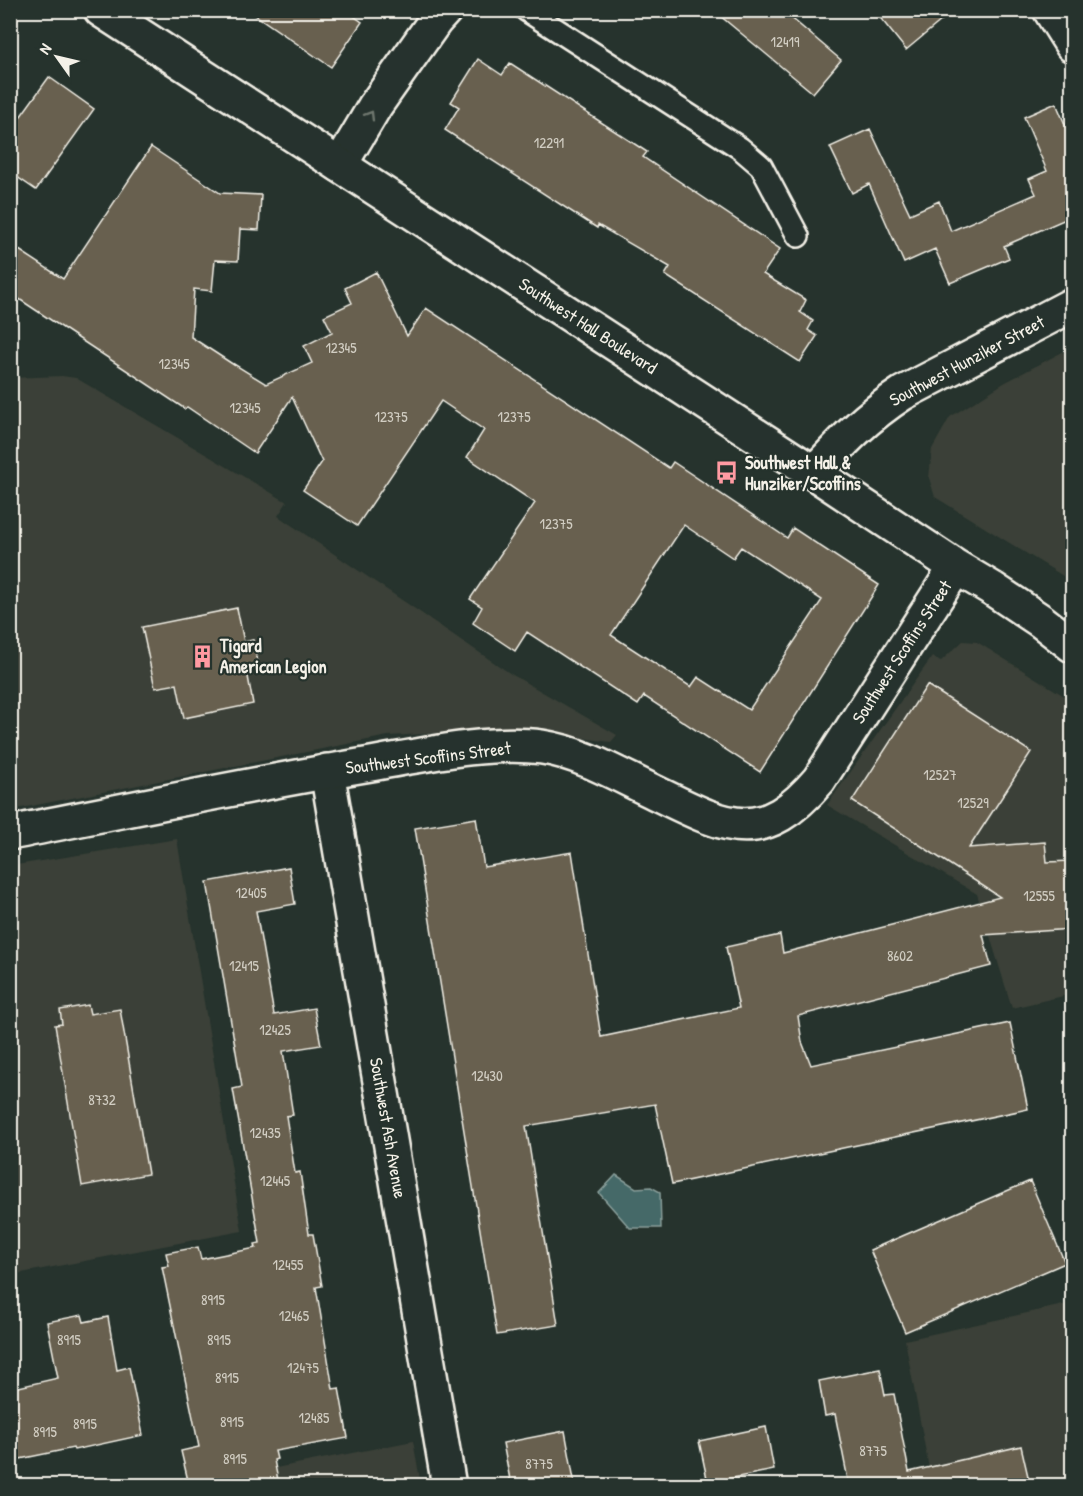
<svg xmlns="http://www.w3.org/2000/svg" width="1083" height="1496" viewBox="0 0 1083 1496" font-family="'Patrick Hand',sans-serif">
<style>
.built{fill:#3a4037}
.water{fill:#446968;stroke:#8a9f9b;stroke-width:1.5}
.building{fill:#67604f;stroke:#f4f1e8;stroke-width:1.5;fill-rule:evenodd}
.lines{fill:none;stroke-linecap:round;stroke-linejoin:round}
.lane-casing{stroke:#f4f1e8;stroke-width:26}
.street-casing{stroke:#f4f1e8;stroke-width:38}
.secondary-casing{stroke:#f4f1e8;stroke-width:38}
.lane{stroke:#26332d;stroke-width:21}
.street{stroke:#26332d;stroke-width:33}
.secondary{stroke:#26332d;stroke-width:33}
.oneway{stroke:#6e766e}
.labels{text-anchor:middle;stroke-width:4.5;stroke-linejoin:round;paint-order:stroke}
.number-label{font-size:15px;fill:#d1cdc2}
.street-label{font-size:18px;fill:#f4f1e8;stroke:#26332d}
.poi-label{font-size:18px;font-weight:bold;fill:#f4f1e8;stroke:#26332d;text-anchor:start}
</style>
<rect width="100%" height="100%" fill="#26332d"/>
<filter id="ink" filterUnits="userSpaceOnUse"><feTurbulence type="fractalNoise" baseFrequency=".0167" numOctaves="2"/><feDisplacementMap in="SourceGraphic" scale="12" xChannelSelector="R" yChannelSelector="G"/><feConvolveMatrix kernelMatrix="1 2 1 2 8 2 1 2 1" color-interpolation-filters="sRGB"/></filter>
<g filter="url(#ink)">
<!-- built -->
<path class="built" d="M1072 347V587L1063 576 935 497 929 478 932 449 950 417 1004 383Z
M62 376 76 378 287 502 278 516 511 674 617 735 611 742 516 729 388 736 11 810 10 378Z
M963 641 977 642 1066 697 1072 705V994L1012 1008 977 894 827 805 932 657 941 661Z
M177 839 242 1231 11 1275 10 866Z
M1072 1303V1485H932L905 1340Z
M413 1441 421 1485 181 1486 286 1466Z"/>
<!-- water -->
<path class="water" d="M616 1175 636 1188 651 1187 660 1192 661 1228H630L599 1193Z"/>
<!-- building -->
<path class="building" d="M248 10H345L362 22 331 67Z
M713 10H782L841 60 813 93Z
M874 10H954L906 50Z
M478 59 502 75 510 63 647 152 643 157 780 249 763 274 806 300 800 312 813 321 808 330 817 336 800 362 665 275 670 267 598 225 597 228 445 130 459 107 451 102Z
M49 77 94 109 36 190 10 172V131Z
M1056 103 1072 141V228L1068 218 1004 246 1009 258 950 283 935 249 904 263 869 184 852 193 830 147 870 129 910 214 939 201 951 231 1036 194 1029 179 1047 171 1024 117Z
M151 147 220 193 261 195 259 230 240 229 238 261 215 260 212 291 194 289 191 337 234 365V364L266 384 312 363 304 346 332 332 324 316 352 303 345 288 376 272 407 336 426 308 669 468 673 462 787 538 793 528 879 585 760 772 644 696 638 705 527 632 515 651 473 623 482 607 470 599 535 503 467 457 484 430 441 401 357 526 303 490 322 462 292 397 255 453 187 407 185 409 10 293V244L63 279ZM684 525 733 558 741 547 822 600 749 710 698 677 691 687 611 635Z
M237 608 244 642 253 640 259 669 247 671 253 704 184 718 177 684 155 688 142 627Z
M927 685 1031 752 969 848 1045 842 1047 862 1072 861V929L983 935 991 966 798 1016 802 1042 811 1065 1010 1023 1028 1109 672 1184 655 1104 526 1126 558 1325 497 1335 415 828 476 818 484 867 572 852 601 1037 739 1008 726 947 780 935 783 953 1000 897 852 801Z
M289 867 295 904 256 911 274 1015 314 1008 321 1045 283 1051 293 1115 286 1116 295 1173 300 1172 309 1234H313L322 1286 316 1287 333 1389 339 1388 348 1438 275 1451 277 1459 274 1460 279 1485H189L181 1451 199 1447 162 1267 169 1266 166 1253 198 1247 201 1259 256 1248 255 1244 260 1243 233 1089 242 1087 207 882Z
M88 1005 90 1014 120 1009 148 1174 82 1186 55 1025 62 1024 60 1010Z
M1030 1181 1065 1263 905 1332 870 1250Z
M82 1315 84 1322 108 1317 117 1370 129 1367 143 1435 74 1450 73 1448 10 1461V1389L58 1378 47 1322Z
M880 1369 885 1395 894 1394 909 1472 1021 1446 1030 1485H849L835 1414 825 1416 819 1381Z
M766 1427 774 1470 708 1483 699 1441Z
M565 1431 575 1485H511L503 1443Z"/>
<g class="lines">
<defs>
<path id="lane" d="M526 10 740 148 761 166 798 236"/>
<path id="street" d="M1050 10 1072 45
M340 165 375 106 435 21 445 10
M327 771 449 1486"/>
<path id="secondary" d="M101 10 814 473 956 567 993 589 1041 621 1072 645
M814 473C843 441 866 417 903 393L1072 305
M10 833C131 809 251 784 371 764 423 755 490 740 542 747 582 753 620 776 656 793 726 827 761 848 819 780L956 567"/>
</defs>
<!-- lane casing -->
<use href="#lane" class="lane-casing"/>
<!-- street casing -->
<use href="#street" class="street-casing"/>
<!-- secondary casing -->
<use href="#secondary" class="secondary-casing"/>
<!-- lane -->
<use href="#lane" class="lane"/>
<!-- street -->
<use href="#street" class="street"/>
<!-- secondary -->
<use href="#secondary" class="secondary"/>
</g>
<!-- one-way arrows -->
<defs><path id="oneway-chevron" d="M-2-3.5L2.5 0L-2 3.5" fill="none" stroke-width="1.6" stroke-linecap="round" stroke-linejoin="round" transform="scale(1.5)"/></defs>
<use class="oneway" href="#oneway-chevron" transform="translate(370 115) rotate(-59)"/>
</g>
<!-- icons -->
<defs>
<symbol id="bus-bare" viewBox="-9 -9 18 18"><path d="M-5-6H5V4H4V6H2V4H-2V6H-4V4H-5ZM-3.5-4V0h7V-4ZM-3.5 1.2v1.5H-2V1.2ZM2 1.2v1.5H3.5V1.2Z" fill="#ff9aa2" stroke="#26332d" stroke-width="2.5" paint-order="stroke"/></symbol>
<symbol id="building-bare" viewBox="-9 -9 18 18"><path d="M-4-6H4V6H1V3H-1V6H-4ZM-2.5-4.3h1.7v1.8h-1.7ZM.8-4.3h1.7v1.8H.8ZM-2.5-1h1.7V.8h-1.7ZM.8-1h1.7V.8H.8Z" fill="#ff9aa2" stroke="#26332d" stroke-width="2.5" paint-order="stroke"/></symbol>
</defs>
<g fill-rule="evenodd">
<use href="#bus-bare" x="710" y="456" width="33" height="33"/>
<use href="#building-bare" x="186" y="640" width="33" height="33"/>
</g>
<g class="labels">
<!-- number labels -->
<g class="number-label">
<text x="785" y="47">12419</text>
<text x="549" y="148">12291</text>
<text x="341" y="353">12345</text>
<text x="174" y="369">12345</text>
<text x="245" y="413">12345</text>
<text x="391" y="422">12375</text>
<text x="514" y="422">12375</text>
<text x="556" y="529">12375</text>
<text x="940" y="780">12527</text>
<text x="973" y="808">12529</text>
<text x="251" y="898">12405</text>
<text x="1039" y="901">12555</text>
<text x="900" y="961">8602</text>
<text x="244" y="971">12415</text>
<text x="275" y="1035">12425</text>
<text x="487" y="1081">12430</text>
<text x="102" y="1105">8732</text>
<text x="265" y="1138">12435</text>
<text x="275" y="1186">12445</text>
<text x="288" y="1270">12455</text>
<text x="213" y="1305">8915</text>
<text x="294" y="1321">12465</text>
<text x="69" y="1345">8915</text>
<text x="219" y="1345">8915</text>
<text x="303" y="1373">12475</text>
<text x="227" y="1383">8915</text>
<text x="314" y="1423">12485</text>
<text x="232" y="1427">8915</text>
<text x="85" y="1429">8915</text>
<text x="45" y="1437">8915</text>
<text x="873" y="1456">8775</text>
<text x="235" y="1464">8915</text>
<text x="539" y="1469">8775</text>
</g>
<!-- street labels -->
<g class="street-label">
<text transform="translate(588 326) rotate(33)" y="6">Southwest Hall Boulevard</text>
<text transform="translate(967 361) rotate(-28)" y="6">Southwest Hunziker Street</text>
<text transform="translate(902 652) rotate(-57)" y="6">Southwest Scoffins Street</text>
<text transform="translate(428 758) rotate(-7)" y="6">Southwest Scoffins Street</text>
<text transform="translate(388 1128) rotate(80)" y="6">Southwest Ash Avenue</text>
</g>
<!-- poi labels -->
<g class="poi-label">
<text x="745" y="469">Southwest Hall &amp;<tspan x="745" dy="21">Hunziker/Scoffins</tspan></text>
<text x="220" y="652">Tigard<tspan x="220" dy="21">American Legion</tspan></text>
</g>
</g>
<!-- margin -->
<rect width="1083" height="1496" fill="none" stroke="#26332d" stroke-width="36"/>
<rect x="18" y="18" width="1047" height="1460" fill="none" stroke="#f4f1e8" stroke-width="2" filter="url(#ink)"/>
<!-- north arrow -->
<g transform="translate(57 57) rotate(304)" stroke="#26332d" stroke-width="4.5" paint-order="stroke">
<path d="M0-4.5L10 22L0 15L-10 22Z" fill="#f4f1e8"/>
<text y="-9" font-size="16" font-weight="bold" text-anchor="middle" fill="#f4f1e8">N</text>
</g>
</svg>
